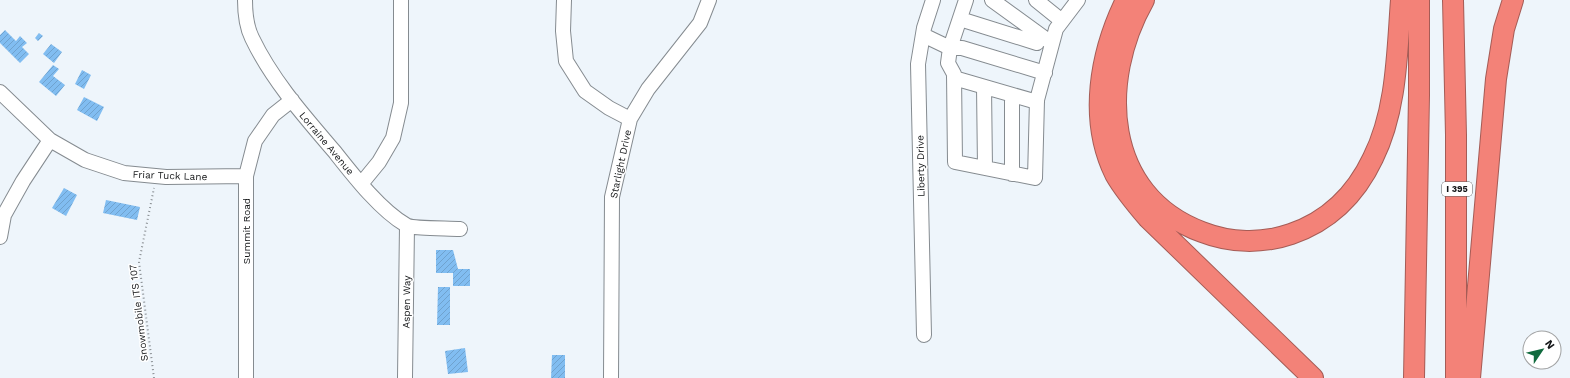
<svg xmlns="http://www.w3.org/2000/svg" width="1570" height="378" viewBox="0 0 1570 378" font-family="'Work Sans',sans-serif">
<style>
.building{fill:url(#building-hatch)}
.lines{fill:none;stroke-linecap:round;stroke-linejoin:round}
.minor-casing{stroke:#858b90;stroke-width:16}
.highway-casing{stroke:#a55c56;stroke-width:22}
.path{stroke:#878c90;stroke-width:2;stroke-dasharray:1 3;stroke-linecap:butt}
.minor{stroke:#fff;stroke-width:14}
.highway{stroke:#f38278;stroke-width:20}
.labels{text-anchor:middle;stroke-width:3;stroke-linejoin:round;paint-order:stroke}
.shield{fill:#fff;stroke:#5a5c5d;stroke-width:1}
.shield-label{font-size:9px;font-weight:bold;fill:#141618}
.street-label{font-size:10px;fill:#141618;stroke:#fff}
</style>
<defs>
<pattern id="building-hatch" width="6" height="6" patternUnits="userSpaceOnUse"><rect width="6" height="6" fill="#81bdf1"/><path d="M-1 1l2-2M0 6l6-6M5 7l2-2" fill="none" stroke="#6fa2ce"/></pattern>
</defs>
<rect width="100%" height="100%" fill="#eef5fb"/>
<!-- building -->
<path class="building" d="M5 30 16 41 20 36 27 43 22 47 29 54 20 63 0 43V35Z
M39 33 43 36 38 41 35 38Z
M51 44 62 52 54 63 43 54Z
M53 65 59 69 53 76 65 85 56 96 39 82Z
M82 70 91 75 84 89 75 84Z
M84 97 104 107 97 121 77 110Z
M64 188 77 195 66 216 52 208Z
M106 200 140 207 137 220 103 213Z
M436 250H453L458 269H470V286H453V273H436Z
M438 287H450V325H437Z
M465 348 468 372 448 374 445 351Z
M552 355H565V378H551Z"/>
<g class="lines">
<defs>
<path id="minor" d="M245 0C245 13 246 26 252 38 272 80 304 116 334 151 353 175 380 210 406 225 412 229 450 228 460 229
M564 0 563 31 566 61 585 91 609 108 630 119
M966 0 950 48 948 63 954 74 955 162 1035 178 1037 100 1056 29 1078 0
M992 0 1047 40
M1036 0 1062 21
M960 19 1037 43 1040 35
M923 35 950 48H962L1045 73
M954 78 1037 102
M984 87 985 168
M0 92 50 140 85 160 124 173 166 177 246 176
M1012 174V95
M361 184 379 162 393 138 401 103V0
M0 237 4 215 23 181 50 140
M924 335 918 64 924 28 933 0
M246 378V176L255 141 273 115 292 100
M405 378 407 226
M611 378 612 197 630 119 648 89 700 23 709 0"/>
<path id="highway" d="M1126 0C1100 53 1088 119 1115 174 1124 190 1136 204 1148 218L1313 378
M1144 0C1098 81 1103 195 1202 232 1230 243 1262 244 1291 234 1329 221 1356 194 1373 158 1397 110 1397 52 1401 0
M1453 0 1456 135V378
M1414 378 1419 95V0
M1470 378 1496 79 1504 29 1513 0"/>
</defs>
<!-- minor casing -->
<use href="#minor" class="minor-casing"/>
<!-- highway casing -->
<use href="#highway" class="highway-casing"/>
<!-- path -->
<path class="path" d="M154 378 139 262 154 188"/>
<!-- minor -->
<use href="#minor" class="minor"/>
<!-- highway -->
<use href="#highway" class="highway"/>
</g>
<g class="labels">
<!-- shield labels -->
<rect class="shield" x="1442" y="182" width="30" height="14" rx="3"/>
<g class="shield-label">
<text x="1457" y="192">I 395</text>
</g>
<!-- street labels -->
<g class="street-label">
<text transform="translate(327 143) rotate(50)" y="4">Lorraine Avenue</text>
<text transform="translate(620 164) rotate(-78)" y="4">Starlight Drive</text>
<text transform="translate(920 166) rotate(-91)" y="4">Liberty Drive</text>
<text transform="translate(170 175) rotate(2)" y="4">Friar Tuck Lane</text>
<text transform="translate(246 231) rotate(-90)" y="4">Summit Road</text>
<text transform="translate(406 302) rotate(-89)" y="4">Aspen Way</text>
<text transform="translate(138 313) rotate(-97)" y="4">Snowmobile ITS 107</text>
</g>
</g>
<!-- north arrow -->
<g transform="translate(1542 350) rotate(55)"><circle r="19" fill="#ffffff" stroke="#a1a2a3"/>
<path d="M0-3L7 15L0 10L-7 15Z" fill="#106a3e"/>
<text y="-6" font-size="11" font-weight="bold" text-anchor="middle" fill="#141618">N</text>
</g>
</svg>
